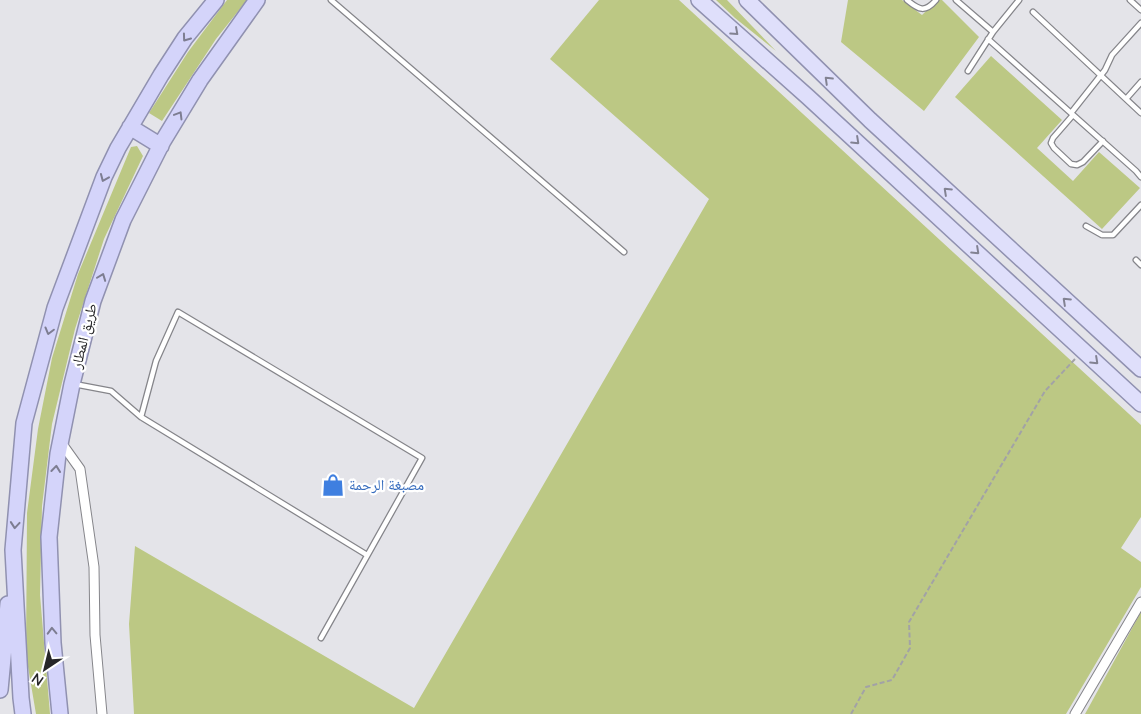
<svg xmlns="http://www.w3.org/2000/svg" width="1141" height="714" viewBox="0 0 1141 714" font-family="Mulish,'Noto Naskh Arabic',sans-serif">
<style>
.green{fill:#bcc884}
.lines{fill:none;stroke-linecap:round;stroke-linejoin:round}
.service-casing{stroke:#85858a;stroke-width:7}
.minor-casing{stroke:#85858a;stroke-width:11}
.primary-casing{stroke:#9091b0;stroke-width:18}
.trunk-casing{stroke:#9091b0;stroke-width:18}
.path{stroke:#a2a2a6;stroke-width:2;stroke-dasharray:5 2.5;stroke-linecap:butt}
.service{stroke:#fff;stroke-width:4.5}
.minor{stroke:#fff;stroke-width:9}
.primary{stroke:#dfdffb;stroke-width:15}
.trunk{stroke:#d4d4fa;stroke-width:15}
.oneway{stroke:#828292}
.oneway2{stroke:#7d7d91}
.labels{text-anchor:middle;stroke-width:4.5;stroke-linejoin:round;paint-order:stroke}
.street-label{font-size:15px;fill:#262628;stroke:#fff}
.shop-label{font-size:15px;fill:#366cbe;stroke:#fff;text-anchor:start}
</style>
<rect width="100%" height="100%" fill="#e4e4e9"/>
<!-- green -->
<path class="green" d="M227 0H247L216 39 162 121 149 113 188 52Z
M599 0H679L1141 425V517L1121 548 1141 562V587L1066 714H134L129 624 135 546 414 708 709 199 550 59Z
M716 0H727L776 51 735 18Z
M848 0H902L922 15 937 0H942L979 37 924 111 841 42Z
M991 56 1062 120 1037 148 1073 181 1099 152 1140 188 1102 229 955 97Z
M137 146 143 156 104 239 75 329 52 424 42 506 40 595 50 714H36L26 655 27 513 38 429 52 358 78 274 131 147Z
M1141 612V714H1085Z"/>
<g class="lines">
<defs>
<path id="service" d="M331 0 624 252
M907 0C919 10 925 13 936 0
M956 0 993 32
M1130 0 1141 10
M1033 12 1141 113
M988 39 1136 171 1141 177
M968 71 993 32 1019 0
M1126 99 1141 82
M1071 113 1105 70 1112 55 1141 23
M1073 115 1053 138 1051 143 1054 148 1071 164 1077 165 1083 162 1103 141
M1086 226 1102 235H1113L1141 205
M1136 260 1141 265
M74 384 111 391 141 417 156 361 178 312 422 458 321 638
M141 417 367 555"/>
<path id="minor" d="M60 441 80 469 94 567 95 635 102 714
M1075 714 1141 602"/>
<path id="primary" d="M699 0 808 97 1141 404
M747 0 870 120 1141 369"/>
<path id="trunk" d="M130 127 161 146
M0 690 8 604
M23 714 21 698 13 550 24 423 55 308 104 177 118 148 161 75 185 38 216 0
M60 714 53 643 49 537 58 454 72 384 93 301 123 220 163 141 200 80 257 0"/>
</defs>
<!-- service casing -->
<use href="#service" class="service-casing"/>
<!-- minor casing -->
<use href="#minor" class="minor-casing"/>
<!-- primary casing -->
<use href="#primary" class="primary-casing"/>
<!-- trunk casing -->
<use href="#trunk" class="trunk-casing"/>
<!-- path -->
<path class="path" d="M851 714 866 687 892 680 910 648 909 622 1045 391 1075 359"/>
<!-- service -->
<use href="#service" class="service"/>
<!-- minor -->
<use href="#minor" class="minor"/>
<!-- primary -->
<use href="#primary" class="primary"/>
<!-- trunk -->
<use href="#trunk" class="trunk"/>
</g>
<!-- one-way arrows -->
<defs><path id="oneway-chevron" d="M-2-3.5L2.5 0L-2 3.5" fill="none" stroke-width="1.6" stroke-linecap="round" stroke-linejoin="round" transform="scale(1.25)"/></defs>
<g class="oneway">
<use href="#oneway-chevron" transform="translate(735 32) rotate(42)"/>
<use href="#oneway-chevron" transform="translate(828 80) rotate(-136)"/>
<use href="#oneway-chevron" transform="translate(856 141) rotate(43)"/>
<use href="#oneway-chevron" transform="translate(947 191) rotate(-137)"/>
<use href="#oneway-chevron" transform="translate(976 251) rotate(43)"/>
<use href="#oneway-chevron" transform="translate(1066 301) rotate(-137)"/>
<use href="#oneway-chevron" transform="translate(1095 361) rotate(43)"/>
</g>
<g class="oneway2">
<use href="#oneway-chevron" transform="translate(186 38) rotate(126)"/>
<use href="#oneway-chevron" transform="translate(179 115) rotate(-59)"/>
<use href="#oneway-chevron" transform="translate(104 178) rotate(113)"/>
<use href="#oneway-chevron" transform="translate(102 277) rotate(-69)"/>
<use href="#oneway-chevron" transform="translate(49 331) rotate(105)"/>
<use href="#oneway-chevron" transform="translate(56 469) rotate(-84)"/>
<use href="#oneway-chevron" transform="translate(15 525) rotate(95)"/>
<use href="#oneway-chevron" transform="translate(52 631) rotate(-92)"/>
</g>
<!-- icons -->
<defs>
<symbol id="shop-bare" viewBox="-9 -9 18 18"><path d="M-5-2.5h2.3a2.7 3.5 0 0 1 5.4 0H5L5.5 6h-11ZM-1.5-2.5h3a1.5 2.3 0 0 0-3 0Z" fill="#3f7fe0" stroke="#fff" stroke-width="2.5" paint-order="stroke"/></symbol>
</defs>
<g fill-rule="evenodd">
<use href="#shop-bare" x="317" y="469" width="32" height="32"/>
</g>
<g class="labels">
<!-- street labels -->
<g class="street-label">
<text transform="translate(84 336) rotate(-76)" y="5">طريق المطار</text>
</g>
<!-- shop labels -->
<g class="shop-label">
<text x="349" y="490">مصبغة الرحمة</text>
</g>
</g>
<!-- north arrow -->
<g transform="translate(45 669) rotate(215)" stroke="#ffffff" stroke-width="4" paint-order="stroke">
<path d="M0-4L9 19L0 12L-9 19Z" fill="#262628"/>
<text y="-8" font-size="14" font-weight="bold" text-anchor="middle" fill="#262628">N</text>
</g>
</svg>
